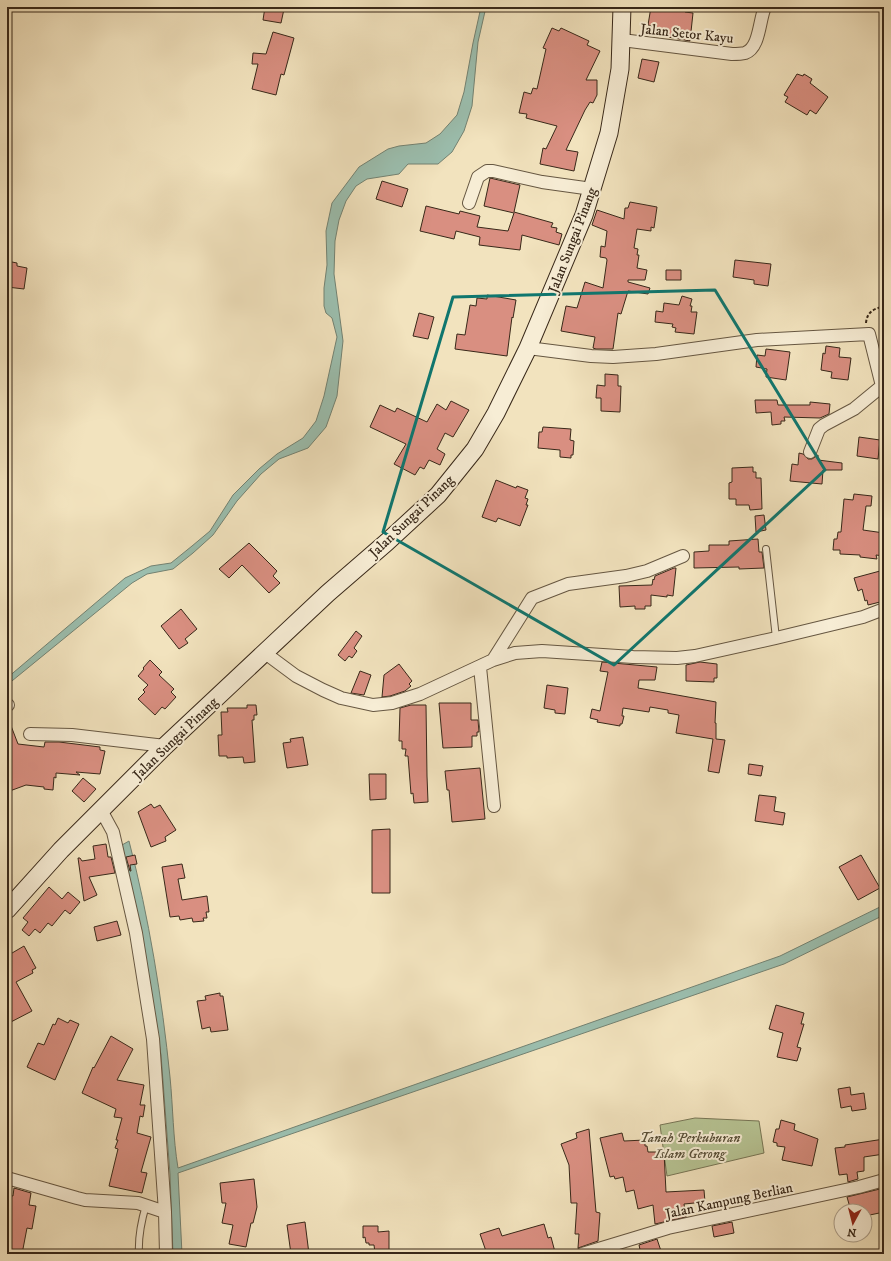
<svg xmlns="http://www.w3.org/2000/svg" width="891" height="1261" viewBox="0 0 891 1261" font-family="'IM FELL DW Pica',serif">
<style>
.green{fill:#b7c494;stroke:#787656}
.water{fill:#9bbeae;stroke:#738272}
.building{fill:#d98f81;stroke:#382819}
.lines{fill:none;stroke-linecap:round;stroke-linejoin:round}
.lane-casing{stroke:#665742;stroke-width:8}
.street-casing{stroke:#665742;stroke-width:14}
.secondary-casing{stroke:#382819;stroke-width:19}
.path{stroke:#382819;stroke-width:2;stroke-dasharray:3 2;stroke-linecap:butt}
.lane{stroke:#f7edd5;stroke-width:6}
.street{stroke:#f7edd5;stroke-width:12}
.secondary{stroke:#f7edd5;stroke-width:17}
.marked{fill:none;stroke:#0f766e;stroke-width:3;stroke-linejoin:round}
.labels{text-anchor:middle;stroke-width:4;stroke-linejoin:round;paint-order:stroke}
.street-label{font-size:14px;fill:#382819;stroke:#f7edd5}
.park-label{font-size:14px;font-style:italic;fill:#584f38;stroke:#f7edd5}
</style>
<rect width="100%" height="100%" fill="#f2e3be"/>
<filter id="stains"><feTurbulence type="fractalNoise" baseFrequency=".005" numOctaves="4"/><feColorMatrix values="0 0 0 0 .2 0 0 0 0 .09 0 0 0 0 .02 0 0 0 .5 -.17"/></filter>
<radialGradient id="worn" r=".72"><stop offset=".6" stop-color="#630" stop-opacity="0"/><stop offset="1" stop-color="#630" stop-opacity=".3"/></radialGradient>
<!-- green -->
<path class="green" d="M695 1118 759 1121 764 1153 667 1176 660 1125Z"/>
<!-- water -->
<path class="water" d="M481 7H486L478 42 472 106 464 131 452 152 438 164H408L399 174 367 179 356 186 346 201 339 220 335 241 334 274 343 341 337 396 326 427 308 448 279 459 261 474 237 501 213 535 193 553 173 569 147 574 132 583 7 685V678L125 578 151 566 171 563 192 546 210 531 233 495 259 469 277 454 303 438 316 421 324 396 337 337 332 318 326 313 324 306V288L327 265 326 231 332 203 359 167 388 149 399 146 426 143 440 134 457 115 464 92 473 43Z
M129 841C149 918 162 998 170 1077 173 1107 173 1138 178 1168L780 956 884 905V915L784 964 178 1173 182 1254H173L170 1174 161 1055 139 923 122 845Z"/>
<!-- building -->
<path class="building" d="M265 7H283L282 9H284L281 23 263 20Z
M651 7H685V12L693 13 690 41 668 37 669 35 651 33 652 26 648 25Z
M552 28 559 31 561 28 589 41 587 45 600 51 586 80H597V95L593 103 590 102 585 110 566 150 578 152 574 171 540 164 543 148 546 149 557 126 526 118 527 114 519 113 524 92 531 94 533 88 537 89 546 49 543 48Z
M273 32 294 38 284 75 281 74 276 95 252 89 258 64H252L253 53 266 54Z
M642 59 659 62 654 82 638 78Z
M797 74 803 76 804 74 812 79 810 83 828 97 816 114 810 110 807 115 785 102 788 97 784 95Z
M490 178 520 185 514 212 553 223 551 227 557 228 556 232 562 234 559 245 522 235 520 250 479 245 480 237 456 231 454 239 420 231 426 206 459 214 460 211 480 216 477 227 508 231 514 213 484 206Z
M382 181 408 189 402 207 376 199Z
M630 202 657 207 654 228 651 227V231L637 229 634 248 638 249 637 255H639L637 268 647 270 645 280H628V282L650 288 648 294 628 291 621 314 618 313 613 349H596L593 348 595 337 561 331 566 306 577 308 585 282 603 288 607 260 606 258 600 257 601 246 605 247 607 231 592 225 597 210 624 219 625 208H628Z
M735 260 771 264 768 286 754 284V280L733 277Z
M7 261 17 263V266L27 268 24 289 7 287Z
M666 270H681V280H666Z
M487 295 516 300 513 318 512 317 507 356 455 349 457 334 465 335 470 305 476 306 477 298 487 299Z
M682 296 692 299 690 306H692L691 312H697L694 334 675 332 676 328 672 327 673 324 655 322 656 311 663 312 664 303 679 305Z
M419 313 434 317 428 339 413 336Z
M826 346 840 348 839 357 851 358 848 380 831 378 832 372 821 370 823 353 825 354Z
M766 349 790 352 786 380 766 377 767 369 756 367 757 355 765 356Z
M605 374 618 375V386H621L620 412 601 411V398H596L597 385 605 386Z
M755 400H777L778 405H810V402L830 404 829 414 820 418 784 417 785 421H781V424L772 425 771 412 756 413Z
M451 401 469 410 453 437 445 433 437 449 445 454 440 465 429 460 424 469 420 467 415 475 394 464 406 444 370 427 380 405 395 412 397 408 427 422 437 404 446 410Z
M543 427 571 429 570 440 574 441 573 455H571V458L560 457V450L538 448 539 432H542Z
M859 437 880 440 878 459 857 456Z
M799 453 803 454 808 459H812L818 455V460L842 463V470H823L822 484 790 481 792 464 798 465Z
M753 467V472H756V478H761L762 509 750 510 749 505H736V499H729V483L732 482V468Z
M496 480 516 488 517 486 528 490 525 498 528 499 526 505H528L520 526 498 518 496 522 482 517Z
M854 494 872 496 871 506H866L863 530 884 533V556L876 555 877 559 860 557V555L840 554V550H833L834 539H837L838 532H841L844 499 853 500Z
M764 515 766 530 756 532 755 516Z
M758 539 759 552H762L764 568 739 569V567L694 568V552L709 551V545H729V541Z
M249 543 277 571 273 576 280 583 269 593 242 565 229 578 219 569Z
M674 568H676L673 596 667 595V597L651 595V606H645V609H635V606L620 607 619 586 652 585 653 579 654 580 655 576Z
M880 571 884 584V601L868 605 867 600 865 601 862 589 858 591 854 578Z
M181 609 197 629 185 639 188 643 179 649 161 626Z
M356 631 362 636 354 648 357 651 352 658 349 656 345 661 338 655Z
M150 660 162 672 159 675 174 689 171 692 176 697 165 709 162 707 155 715 138 699 145 692 143 690 148 685 138 676 144 669 143 668Z
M602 662 657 667 655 680H639L638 688 716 702 715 723H716V739L725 740 719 773 708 771 713 739 676 733 679 715 668 713V710L650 707 649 712 623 708 622 716H624L622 724H620V726L597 722 598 720 590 718 592 709 600 711 608 672 600 671Z
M700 662 717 664V678H714V682L686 681V665Z
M399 664 412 681 409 684 411 686 405 691 390 696 382 697 384 675Z
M360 671 371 675 364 695 351 693Z
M547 685 568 688 565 714 555 713V710L544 708Z
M439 703H471V720H478L479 732H477V736H472V747L443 748Z
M247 705H256L257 715H254V720H252L255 762 244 763 243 757 227 758V756H219L218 735H222L221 712H228L227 708H247Z
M411 705H426L427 776 428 802 414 803 413 793 411 794 408 756H405L406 749H402V741H399L400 708Z
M7 718H8L18 744 44 747 45 742H59L100 747V750L105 751 100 774 76 772 80 775 56 773V778L54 777 53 790 44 789V787L26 785 7 792Z
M303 737 308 765 287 768 283 743 291 742 290 739Z
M749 764 763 766 761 776 748 774Z
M480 768 485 819 452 822 449 790H447L445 771Z
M369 774H386V799L370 800Z
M83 778 96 789 84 802 72 791Z
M759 795 776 797 774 811 785 813 783 825 755 821Z
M151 804 154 808 160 805 176 830 165 837 166 841 151 847 138 812Z
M390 829V893H372V830Z
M106 844 108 857H111L115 873 89 877 97 895 84 901 78 858H80L82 861 95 859 93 846Z
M135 855 137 864 130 865 131 871H130L126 857Z
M861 855 880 888 858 900 839 867Z
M182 864 185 878 178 879 182 900 207 896 209 912H206L207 918H203L204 921 193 922 192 918 180 920 179 916 170 917 162 867Z
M49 887 62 899 68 892 80 902 70 914 65 910 52 926 48 923 40 933 35 929 29 936 22 930 28 922 23 918Z
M117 921 121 935 97 941 94 927Z
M24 946 36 968 32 970 33 973 16 982 32 1011 7 1024V956Z
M220 993V996H223L228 1030 211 1032 210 1027 202 1029 197 1001 206 1000 205 996Z
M776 1005 804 1013 801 1024H804L797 1047 801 1048 797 1061 777 1057 783 1033 769 1029Z
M58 1018 68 1023 70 1020 79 1024 55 1080 27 1067 38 1043 44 1045 53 1024 55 1025Z
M111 1036 133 1049 117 1080 144 1085 140 1105H145L143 1117 140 1116 137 1133 151 1137 141 1172 147 1173 142 1193 109 1186 118 1149 115 1148 118 1140H116L122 1118 114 1117 116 1109 82 1093 93 1067 94 1068Z
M850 1087 851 1095 864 1093 866 1109 852 1111 851 1106 841 1108 838 1089Z
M781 1120 795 1124 794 1130 818 1139 812 1166 782 1160 785 1147 777 1146V1143L773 1142 776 1129H779Z
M589 1129 596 1212 600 1213 598 1241 578 1248 579 1234H575L577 1203H571L569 1165 561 1144 577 1138 576 1133Z
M622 1133 624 1141 645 1140V1146H647L648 1152H664L666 1192 704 1190 705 1202 684 1204 686 1217 655 1224 653 1205 638 1209 634 1190 626 1192 623 1177 615 1179 614 1176 610 1177 600 1138Z
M884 1139V1154L864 1157V1171L857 1172 858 1179 848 1182 847 1174 839 1175 835 1148 845 1147V1145Z
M254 1179 257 1207 253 1223H251L246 1247 229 1244 233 1225 222 1223 226 1203H222L220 1183Z
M14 1188 31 1193 29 1205 36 1206 32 1229 27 1228 22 1254H7V1195L13 1196Z
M884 1188V1212L865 1216V1211H851L847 1197Z
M305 1222 309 1254H291L287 1225Z
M732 1222 734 1233 714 1237 712 1226Z
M544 1224 548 1238 551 1237 555 1252 550 1254H487L480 1234 499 1228 502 1236Z
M363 1226H378V1232L389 1231V1253H375L374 1245H369V1243H366L365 1237 363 1238Z
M657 1239 662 1254H641L639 1245Z"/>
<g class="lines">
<defs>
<path id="lane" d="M766 549 776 638
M139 1254C138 1237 141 1222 146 1205"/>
<path id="street" d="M622 40 732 54C736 54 741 54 745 53 760 48 759 20 765 7
M469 203 478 177 487 171H493L542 182 592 189
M528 348 591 356 613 357 656 354 757 340 869 334 882 386
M810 452 819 429 824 425 854 409 882 386H884
M265 653 296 676 323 690 341 698 373 705 392 703 420 694 493 660 515 653 542 651 633 657 677 658 695 656 776 638 863 617 884 609
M493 660 532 598 568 584 626 576 647 571 683 556
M480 667 494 806
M7 705H8
M30 734 72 735 165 746
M101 810 113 832 136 933 153 1039 165 1212 166 1254
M7 1178 77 1198 85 1200 138 1203 165 1212
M582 1254 668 1228 859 1187 884 1180"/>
<path id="secondary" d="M7 910 61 850 165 746 328 593 387 542 438 495 475 449 496 413 528 348 584 215 609 133 615 98 620 69 622 7"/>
</defs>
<!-- lane casing -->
<use href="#lane" class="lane-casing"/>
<!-- street casing -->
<use href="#street" class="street-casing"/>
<!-- secondary casing -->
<use href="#secondary" class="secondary-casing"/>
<!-- path -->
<path class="path" d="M866 323C867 312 874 308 884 307"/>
<!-- lane -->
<use href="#lane" class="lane"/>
<!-- street -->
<use href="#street" class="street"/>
<!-- secondary -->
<use href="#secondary" class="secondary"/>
</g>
<!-- marked area -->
<path class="marked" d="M715 290 825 470 614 665 383 532 453 297Z"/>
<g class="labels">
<!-- street labels -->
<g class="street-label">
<text transform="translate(687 33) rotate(6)" y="5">Jalan Setor Kayu</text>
<text transform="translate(572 240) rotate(-69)" y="5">Jalan Sungai Pinang</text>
<text transform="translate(411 516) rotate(-44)" y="5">Jalan Sungai Pinang</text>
<text transform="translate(175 738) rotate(-44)" y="5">Jalan Sungai Pinang</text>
<text transform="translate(729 1200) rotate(-12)" y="5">Jalan Kampung Berlian</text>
</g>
<!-- park labels -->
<g class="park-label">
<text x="690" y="1142">Tanah Perkuburan<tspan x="690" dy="16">Islam Gerong</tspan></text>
</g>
</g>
<!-- margin -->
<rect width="891" height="1261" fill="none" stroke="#f2e3be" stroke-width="24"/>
<rect x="8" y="8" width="875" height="1245" fill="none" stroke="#382819" stroke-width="2"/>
<rect x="12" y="12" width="867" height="1237" fill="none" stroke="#382819"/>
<!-- north arrow -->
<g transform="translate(853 1223) rotate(187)"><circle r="19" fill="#f7edd5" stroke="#ab9e8a"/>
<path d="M0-3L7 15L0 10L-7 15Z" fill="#8f2418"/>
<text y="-6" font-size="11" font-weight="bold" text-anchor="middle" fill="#382819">N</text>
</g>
<rect width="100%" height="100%" filter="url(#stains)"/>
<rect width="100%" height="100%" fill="url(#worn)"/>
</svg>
